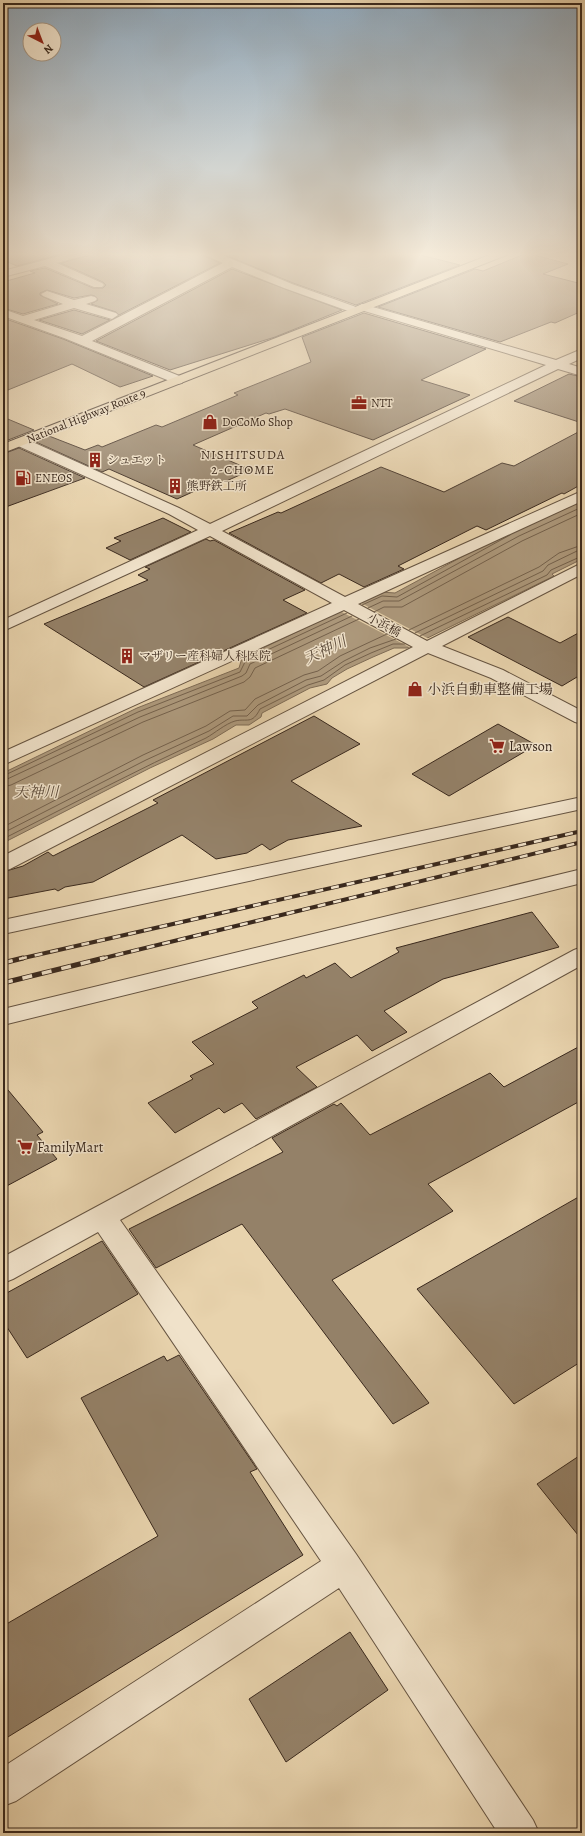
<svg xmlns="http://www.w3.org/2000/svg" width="585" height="1836" viewBox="0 0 585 1836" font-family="Alegreya,'Noto Serif JP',serif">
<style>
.water{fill:#ad997c;stroke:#7f6c56}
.pier{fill:#e8d3ad}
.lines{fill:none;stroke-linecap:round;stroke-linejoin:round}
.shore{stroke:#74614c;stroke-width:1}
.building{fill:#948168;stroke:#3a291d}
.minor-casing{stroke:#665441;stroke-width:2}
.highway-casing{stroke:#3a291d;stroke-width:2}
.minor{fill:#f0e2ca;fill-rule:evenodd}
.highway{fill:#e8d3ad;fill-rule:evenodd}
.rail-far1-casing{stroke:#3a291d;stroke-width:4}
.rail-casing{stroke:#3a291d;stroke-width:5}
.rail-far1{stroke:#f0e2ca;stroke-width:2.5;stroke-dasharray:8;stroke-linecap:butt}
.rail{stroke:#f0e2ca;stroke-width:3.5;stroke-dasharray:10;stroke-linecap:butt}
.labels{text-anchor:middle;stroke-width:3;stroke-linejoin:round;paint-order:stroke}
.far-poi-label{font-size:12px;fill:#3a291d;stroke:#f0e2ca;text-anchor:start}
.far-street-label{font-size:12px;fill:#3a291d;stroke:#f0e2ca}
.far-neighbourhood-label{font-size:13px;letter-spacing:1px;fill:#3a291d;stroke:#f0e2ca}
.poi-label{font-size:14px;fill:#3a291d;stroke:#f0e2ca;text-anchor:start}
.water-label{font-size:15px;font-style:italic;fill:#5c4b3a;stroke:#f0e2ca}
</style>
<rect width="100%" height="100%" fill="#e8d3ad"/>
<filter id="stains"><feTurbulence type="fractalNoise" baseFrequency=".005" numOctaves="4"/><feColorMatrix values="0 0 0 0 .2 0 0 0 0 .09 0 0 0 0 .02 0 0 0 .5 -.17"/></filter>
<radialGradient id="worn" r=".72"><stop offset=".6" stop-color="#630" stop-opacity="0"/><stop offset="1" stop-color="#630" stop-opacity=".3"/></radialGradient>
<!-- water -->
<path class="water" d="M582 497V559L552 574 554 576 407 648H394L373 657 347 669 332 678 327 684 310 688 262 713 261 717 249 725H236L213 739 150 768 3 843V773L137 708 239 668 242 658 381 592 395 593 515 528Z"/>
<!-- pier -->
<path class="pier" d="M359 602 429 639 411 648 340 611Z"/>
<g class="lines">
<!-- shore -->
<path class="shore" d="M362 605 382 596 397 597 510 535
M368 608 383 601H399L519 536 582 507
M374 612 384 607H402L522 541 582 513
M409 630 539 567 559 553 582 545
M415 633 543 571 548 565 577 551H582
M420 636 547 575 551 570 582 556
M3 776 138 712 240 672 246 660 347 613
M3 781 140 717 242 676 246 673 250 664 352 616
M3 787 11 785 143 722 244 682 250 677 255 668 359 619
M3 827 143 755 206 726 230 711 245 710 255 699 304 675 318 671 340 656 387 634
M3 833 146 760 209 731 233 716H247L258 705 306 680 321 676 344 661 370 648 396 639
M3 839C70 805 137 770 206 738 215 733 225 724 235 721 247 718 252 725 260 709L308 685 324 680 345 665 371 653 393 644H405"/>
</g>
<!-- building -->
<path class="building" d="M3 252H71L17 266 3 260Z
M92 252H201L202 255 220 263 119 315 116 312 91 304 98 300 95 296 91 295 74 298 47 290 40 293V295L58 304 23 314 3 308V282L35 273 30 271 45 268 93 288H103L106 285 103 282 61 263 90 255Z
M218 252H409L460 265 356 305 293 283Z
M527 253 568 264 543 274 582 284V311L555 323 551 322 500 342 378 307 475 269 483 271Z
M232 269 342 310 275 337 170 370 96 341Z
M74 310 110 320 82 334 39 320Z
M364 313 486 349 421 380 470 395 373 440 285 409 269 414 266 413 193 445 251 470 213 487 208 485 177 499 109 469 102 472 36 442 49 436 85 450 98 445 102 447 156 425 162 427 238 395 234 393 311 362 302 337Z
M3 318 63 339 153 376 120 387 72 364 3 392Z
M569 374 582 377V423L514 401Z
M3 417 34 430 3 442Z
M582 430V484L564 494 562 493 486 530 477 526 398 566 404 569 364 587 339 574 321 583 229 533 278 512 281 513 381 467 444 492 502 463 514 466Z
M19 448 85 478 3 508V454Z
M163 518 191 532 130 560 106 548 121 541 114 538Z
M206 539 210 541 214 540 305 590 283 600 307 613 144 687 44 624 148 580 138 575 150 569 145 567Z
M508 617 560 643 582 631V674L562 686 468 637Z
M314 716 360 744 291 781 362 826 288 840 270 850 262 844 247 853 216 859 182 835 93 882 65 887 58 891 55 889 3 899V872L23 866 48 852 53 856 158 803 153 800Z
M498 724 536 745 449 796 412 774Z
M532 912 559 947 443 979 384 1011 407 1032 372 1051 357 1035 296 1067 317 1087 256 1119 242 1103 224 1113 219 1108 175 1133 148 1103 193 1079 190 1076 214 1064 192 1042 258 1008 252 1002 304 975 306 978 335 963 351 978 399 952 396 948Z
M582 1045V1100L428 1184 453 1211 332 1280 429 1403 393 1424 242 1224 156 1268 129 1229 283 1152 272 1138 334 1104 337 1106 341 1103 370 1135 490 1073 504 1087Z
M3 1084 43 1132 37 1135 57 1159 3 1188Z
M582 1195V1361L514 1404 417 1289Z
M102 1241 138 1294 27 1358 3 1321V1295Z
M179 1355 257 1469 250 1472 303 1555 3 1740V1626L158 1536 81 1398 164 1356 167 1361Z
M582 1454V1540L537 1484Z
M350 1632 388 1690 286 1762 249 1699Z"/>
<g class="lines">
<defs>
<path id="minor" d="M75 252H91L90 254 57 263 102 283 104 285 102 287H94L45 266 3 277V271Z
M202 252H215L292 284 356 307 362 304 366 305 556 360 582 349V358L569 364 582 368V376L558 369 222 531 345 597 582 491V501L358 604 427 641 582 563V574L442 646 503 670 582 711V724L575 722 491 678 428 653 10 869 3 871V856L413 647 344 610 3 765V752L332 603 210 536 3 631V620L198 530 169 514 16 445 14 442 16 439H26L179 508 210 524 546 365 361 310 355 313 351 312 284 288 232 267 92 341 182 377 183 380 182 383 177 384 64 338 3 316V309L23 316 63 304 43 296 41 294 47 291 74 300 91 296 95 297 97 299 95 301 86 304 116 313 118 315 112 319 74 308 34 320 82 336 223 263 203 254Z
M582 797V809L3 934V920Z
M582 869V883L3 1025V1009Z
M582 947V965L120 1220 356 1554 533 1820 539 1833H498L339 1588 16 1801 3 1806V1767L321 1561 98 1232 13 1279 3 1283V1257L574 950Z"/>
<path id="highway" d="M497 252H510L509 254 3 453V444Z"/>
</defs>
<!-- minor casing -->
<use href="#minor" class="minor-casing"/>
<!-- highway casing -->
<use href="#highway" class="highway-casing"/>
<!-- minor -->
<use href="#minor" class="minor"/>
<!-- highway -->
<use href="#highway" class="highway"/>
<defs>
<path id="rail-far1" d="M19 959 582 831
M100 959 582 842"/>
<path id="rail" d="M3 963 23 958
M3 983 104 958"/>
</defs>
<!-- rail-far1 casing -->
<use href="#rail-far1" class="rail-far1-casing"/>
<!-- rail casing -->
<use href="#rail" class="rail-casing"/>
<!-- rail-far1 -->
<use href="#rail-far1" class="rail-far1"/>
<!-- rail -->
<use href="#rail" class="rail"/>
</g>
<!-- sky -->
<linearGradient id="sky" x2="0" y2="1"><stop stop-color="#90a9bd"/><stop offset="0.5" stop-color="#f5ebda"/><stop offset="1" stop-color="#f5ebda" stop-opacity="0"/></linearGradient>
<rect width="585" height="509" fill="url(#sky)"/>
<!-- icons -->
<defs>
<symbol id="office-bare" viewBox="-9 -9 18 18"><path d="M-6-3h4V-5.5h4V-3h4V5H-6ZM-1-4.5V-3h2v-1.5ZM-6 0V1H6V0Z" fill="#8f2418" stroke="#f0e2ca" stroke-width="2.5" paint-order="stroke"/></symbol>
<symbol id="shop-bare" viewBox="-9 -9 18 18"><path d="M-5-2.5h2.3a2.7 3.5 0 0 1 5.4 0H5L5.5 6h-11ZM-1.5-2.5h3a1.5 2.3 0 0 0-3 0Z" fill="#8f2418" stroke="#f0e2ca" stroke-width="2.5" paint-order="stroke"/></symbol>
<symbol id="building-bare" viewBox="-9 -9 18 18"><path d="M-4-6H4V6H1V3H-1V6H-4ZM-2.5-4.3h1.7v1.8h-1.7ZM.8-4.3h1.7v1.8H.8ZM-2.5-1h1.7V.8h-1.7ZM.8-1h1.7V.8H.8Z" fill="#8f2418" stroke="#f0e2ca" stroke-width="2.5" paint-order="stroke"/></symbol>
<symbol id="fuel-bare" viewBox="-9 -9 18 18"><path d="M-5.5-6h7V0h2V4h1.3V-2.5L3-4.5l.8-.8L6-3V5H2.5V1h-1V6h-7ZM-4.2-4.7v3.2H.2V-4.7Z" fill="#8f2418" stroke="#f0e2ca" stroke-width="2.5" paint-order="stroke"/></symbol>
<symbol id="supermarket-bare" viewBox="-9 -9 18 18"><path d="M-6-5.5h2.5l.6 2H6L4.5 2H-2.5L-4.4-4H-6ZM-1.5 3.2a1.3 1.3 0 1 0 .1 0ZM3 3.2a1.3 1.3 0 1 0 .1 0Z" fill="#8f2418" stroke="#f0e2ca" stroke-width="2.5" paint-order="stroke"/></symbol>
</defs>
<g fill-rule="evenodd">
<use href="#office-bare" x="348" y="392" width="22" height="22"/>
<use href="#shop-bare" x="199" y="411" width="22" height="22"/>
<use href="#building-bare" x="84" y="449" width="22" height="22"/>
<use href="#fuel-bare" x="12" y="467" width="22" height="22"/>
<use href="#building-bare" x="164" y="475" width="22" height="22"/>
<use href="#building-bare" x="116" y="645" width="22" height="22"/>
<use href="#shop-bare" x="404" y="678" width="22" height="22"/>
<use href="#supermarket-bare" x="486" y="735" width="22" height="22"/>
<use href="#supermarket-bare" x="14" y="1136" width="22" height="22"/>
</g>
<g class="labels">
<!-- far-poi labels -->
<g class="far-poi-label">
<text x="371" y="407">NTT</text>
<text x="222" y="426">DoCoMo Shop</text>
<text x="107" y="464">シュエット</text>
<text x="35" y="482">ENEOS</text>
<text x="187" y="490">熊野鉄工所</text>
<text x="139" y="660">マザリー産科婦人科医院</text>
</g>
<!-- far-street labels -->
<g class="far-street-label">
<text transform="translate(86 416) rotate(-22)" y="4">National Highway Route 9</text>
<text transform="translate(384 625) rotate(28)" y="4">小浜橋</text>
</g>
<!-- far-neighbourhood labels -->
<g class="far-neighbourhood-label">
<text x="243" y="459">NISHITSUDA<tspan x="243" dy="15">2-CHOME</tspan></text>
</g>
<!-- poi labels -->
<g class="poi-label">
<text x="427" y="694">小浜自動車整備工場</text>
<text x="509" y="751">Lawson</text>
<text x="37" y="1152">FamilyMart</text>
</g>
<!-- water labels -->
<g class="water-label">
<text transform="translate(325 650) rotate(-26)" y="5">天神川</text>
<text x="36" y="797">天神川</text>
</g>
</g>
<!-- margin -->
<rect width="585" height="1836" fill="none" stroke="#e8d3ad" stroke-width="16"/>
<rect x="4" y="4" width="577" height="1828" fill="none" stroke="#3a291d" stroke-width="2"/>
<rect x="8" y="8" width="569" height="1820" fill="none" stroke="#3a291d"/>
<!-- north arrow -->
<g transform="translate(42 42) rotate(138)"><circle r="19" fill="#f0e2ca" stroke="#a79885"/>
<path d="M0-3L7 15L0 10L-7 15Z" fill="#8f2418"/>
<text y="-6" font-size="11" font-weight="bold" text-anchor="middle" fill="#3a291d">N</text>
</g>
<rect width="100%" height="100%" filter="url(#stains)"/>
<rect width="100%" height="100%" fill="url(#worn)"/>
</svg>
